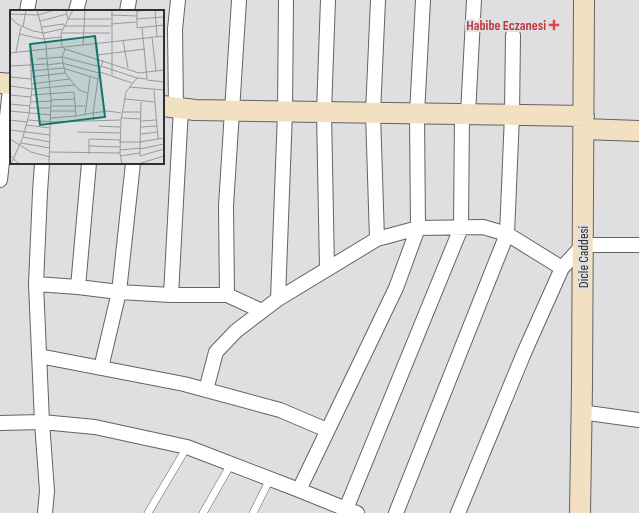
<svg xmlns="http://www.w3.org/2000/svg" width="639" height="513" viewBox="0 0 639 513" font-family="'Sofia Sans Condensed',sans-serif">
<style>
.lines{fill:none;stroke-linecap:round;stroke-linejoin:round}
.lane-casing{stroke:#636364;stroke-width:8}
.street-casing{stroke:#636364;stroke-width:16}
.secondary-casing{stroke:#636364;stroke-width:22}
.lane{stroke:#fff;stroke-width:7}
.street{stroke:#fff;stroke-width:14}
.secondary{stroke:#f2e0c2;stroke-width:20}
.health-dot{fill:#e0444e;stroke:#dfdfe1;stroke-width:1.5}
.labels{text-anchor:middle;stroke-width:4;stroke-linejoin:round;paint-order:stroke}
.health-label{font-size:14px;font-weight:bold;fill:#be3a42;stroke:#dfdfe1;text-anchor:end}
.street-label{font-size:14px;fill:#2f2f2f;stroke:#dfdfe1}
.inset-road{fill:none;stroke:#99999a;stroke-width:1}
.view{fill:#0f766e;fill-opacity:0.15;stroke:#0f766e;stroke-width:2}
.inset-edge{fill:none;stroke:#2f2f2f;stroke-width:2}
</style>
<rect width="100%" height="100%" fill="#dfdfe1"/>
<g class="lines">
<defs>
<path id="lane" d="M148 513 187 447
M203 513 231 464
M253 513 270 479"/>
<path id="street" d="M27 11 29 0
M76 11 79 0
M127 11 129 0
M513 35 512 115 507 234 562 268
M176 108 175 29 178 0
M468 114 474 0
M42 163 40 192 36 284 78 287 119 292 171 295H227L226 206 239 0
M0 180 11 80
M377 239 373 113 378 0
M327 269 324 112 328 0
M78 287 89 163
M171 295 181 108
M227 295 262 311
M278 299 285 112 286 0
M39 356 184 384 280 410 327 430
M101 368 119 292 133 163
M206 390 216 352 236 331 278 299 377 239 418 228 483 227 507 234 396 513
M581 412 639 420
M0 423 42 422 36 284
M346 509 299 490 396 288 418 228 417 114 423 0
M45 513 47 491 42 422 95 427 187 447 299 490
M357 513 346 509 461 228 462 114
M458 513 524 353 562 268 583 245H639"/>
<path id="secondary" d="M0 83 11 84
M163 106 195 110 584 116
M584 129 639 131
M580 513 582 386 584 0"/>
</defs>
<!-- lane casing -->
<use href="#lane" class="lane-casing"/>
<!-- street casing -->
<use href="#street" class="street-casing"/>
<!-- secondary casing -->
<use href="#secondary" class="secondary-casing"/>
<!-- lane -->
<use href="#lane" class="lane"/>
<!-- street -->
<use href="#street" class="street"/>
<!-- secondary -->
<use href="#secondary" class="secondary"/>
</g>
<!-- markers -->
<path class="health-dot" d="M552 19h4v4h4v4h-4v4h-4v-4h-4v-4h4z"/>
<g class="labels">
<!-- health labels -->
<g class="health-label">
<text x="546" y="30">Habibe Eczanesi</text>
</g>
<!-- street labels -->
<g class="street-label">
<text transform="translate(583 257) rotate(-90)" y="5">Dicle Caddesi</text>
</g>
</g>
<!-- overview -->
<g transform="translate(10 10)">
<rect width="154" height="154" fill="#dfdfe1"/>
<path class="inset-road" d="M27 0 37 39M56 0 58 9H101M63 0 51 23 52 37 55 39 129 63 154 60M102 0V65M127 0V18L154 15M145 0 147 27M127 1 145 0M0 4 28 5 45 0M101 5 127 6M0 7 7 14 23 21 34 23 52 19M126 9 154 7M30 11 57 4M101 14 126 12M53 16H101M13 17 16 0M32 17 54 14M51 23H100M9 24 32 29 51 27M142 27 146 61M113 30 118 58M87 33 88 47M73 35 75 0M36 39 41 89 39 154M6 42 11 17M0 43 154 26M88 45 135 39M27 49 52 47 55 39M37 55 52 53 89 63 93 50M0 56 37 54M91 56 127 68M20 61 53 58 88 69 89 63M90 62 122 73M0 67 21 69M21 67 55 63M88 69 83 103 98 101 111 103M137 70 154 72M21 74 59 69M0 76 22 79 64 75M119 77 154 80M144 80 148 129M77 83 69 80 55 63 52 47 91 57M0 85 21 87M21 85 64 82 66 106 41 108M115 89 145 92M41 90 65 89M20 92 41 91M131 92 130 139 154 134M0 94 20 96M41 96H75M20 98H41M0 101 41 105M41 101H65M112 102H131M75 105 80 67M66 106 83 103 84 110M111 108 131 109M0 110 17 112M18 110 41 112 111 110M131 111 146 110M16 115 40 118M88 116 110 117M131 117 147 116M0 120 40 125M67 122 110 123M131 124 147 122M13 127 40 132M0 129 21 142 40 147M109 132H130L154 128M11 133 40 138M79 136 110 137M130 139V146L154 139M110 140 130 138M40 142 110 143M79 144V129L110 130M0 145 9 154M110 146 130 143M1 154 13 127 19 104 22 79 20 41M112 154 110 143 111 110 116 82 127 68 137 69 132 18M128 154 154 146"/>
<path class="view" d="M85 26 95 107 30 115 20 34Z"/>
<rect width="154" height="154" class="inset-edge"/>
</g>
</svg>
